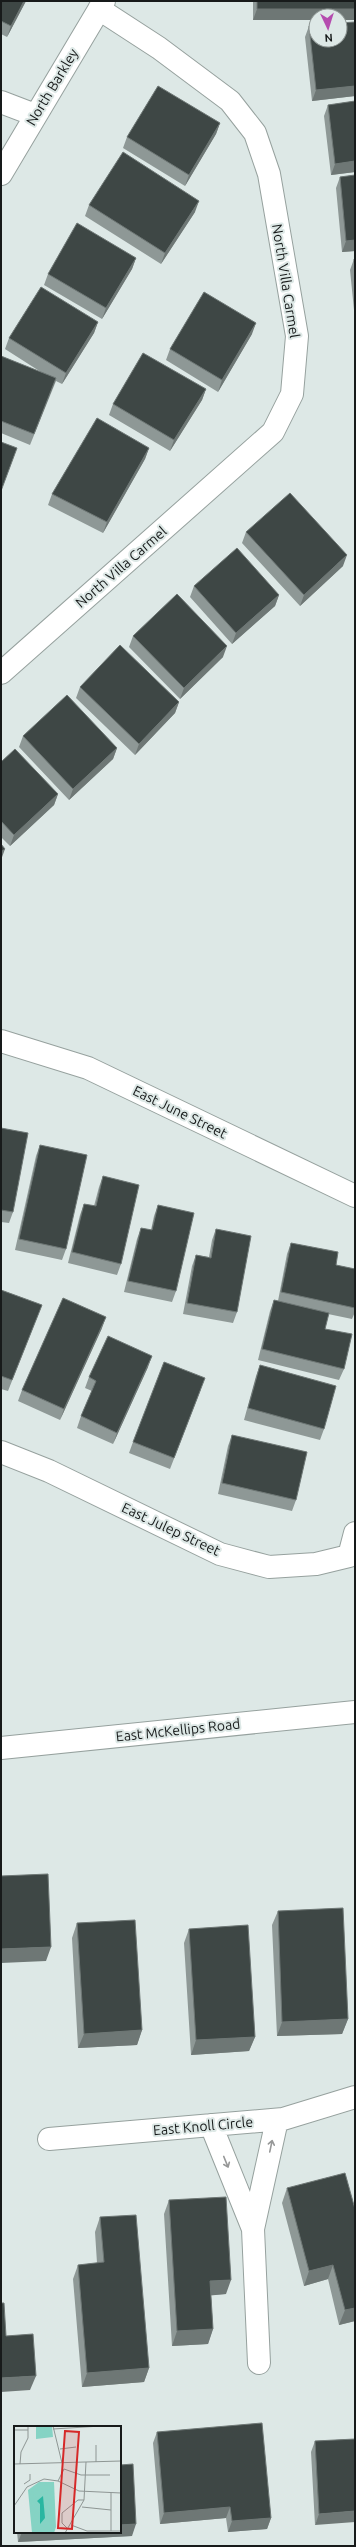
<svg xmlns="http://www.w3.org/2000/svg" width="356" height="2547" font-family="Ubuntu,sans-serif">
	<rect width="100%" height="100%" fill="#dde8e6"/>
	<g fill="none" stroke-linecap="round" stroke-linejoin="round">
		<defs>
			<path id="minor" d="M1,102L35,115
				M1,174L104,1
				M1,673L273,432L292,394L297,336L269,174L255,133L230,101L159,48L99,9
				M1,1041L88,1068L355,1196
				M1,1452L49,1471L220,1554L269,1567L316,1564L349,1556L355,1533
				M211,2125L253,2229L277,2120
				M49,2139L283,2119L355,2097
				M253,2229L259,2363"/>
			<path id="major" d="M1,1748L355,1712"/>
		</defs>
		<!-- minor casing -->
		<use href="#minor" stroke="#96a19e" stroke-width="24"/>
		<!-- major casing -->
		<use href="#major" stroke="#96a19e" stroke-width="24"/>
		<!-- minor -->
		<use href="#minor" stroke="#fff" stroke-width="22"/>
		<!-- major -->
		<use href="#major" stroke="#fff" stroke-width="22"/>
	</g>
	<!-- wall -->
	<path fill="#8e9896" d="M1,1H26L7,37L1,34Z
		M253,1H355V20H340V16H316V20H253Z
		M355,22V96L312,101L305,37L309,26Z
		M355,101V172L331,175L324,116L328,105Z
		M220,123L216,134L185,186L123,148L127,137Z
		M355,175V251L342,252L336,188L340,177Z
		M89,205L195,212L161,264L85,216Z
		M136,258L132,269L102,319L44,285L48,274Z
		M354,259H355V320L350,270Z
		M98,322L94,333L62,384L56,381L30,445L1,433V356L44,374L5,349L9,338Z
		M252,334L218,392L166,360L170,349Z
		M206,389L202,400L170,451L109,415L113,404Z
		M149,448L145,459L103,533L48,505L52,494Z
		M246,532L343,566L300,606L242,543Z
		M194,586L279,595L275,606L232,644L190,597Z
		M133,636L223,657L180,699L129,647Z
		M80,687L179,702L175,713L135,755L76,698Z
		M23,736L117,748L113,759L69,800L19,747Z
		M1,762L58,794L54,805L10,846L1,837Z
		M1,1128L13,1212L9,1223L1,1222Z
		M40,1145L66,1249L62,1260L15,1250L36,1156Z
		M103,1176L121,1264L117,1275L68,1263L80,1215L84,1204L94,1206L99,1187Z
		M158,1205L176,1291L172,1302L124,1292L137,1239L141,1228L151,1230L154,1216Z
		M216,1229L237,1312L233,1323L183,1314L192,1266L196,1255L209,1257L212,1240Z
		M291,1243L336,1265L355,1269V1312L352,1319L328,1314L325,1329L344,1369L339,1380L258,1360L270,1311L274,1300L278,1301L287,1254Z
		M1,1290L42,1305L8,1391L1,1389Z
		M102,1328L60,1420L18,1401L22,1390Z
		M260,1365L324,1429L320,1440L244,1420L256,1376Z
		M148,1367L113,1444L77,1428L81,1416L92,1391L85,1388L89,1377Z
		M201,1389L170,1469L129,1453L133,1442Z
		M232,1435L296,1500L292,1511L218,1494L228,1446Z
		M278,1911L348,2019L342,2034L277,2036L272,1925Z
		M77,1923L142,2030L137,2045L78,2048L72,1938Z
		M189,1929L255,2037L249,2051L191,2055L184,1943Z
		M287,2188L355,2209V2321L339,2325L328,2279L304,2286L282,2203Z
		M169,2200L226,2294L211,2295L213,2329L208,2344L172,2346L164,2214Z
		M100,2217L149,2368L144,2382L82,2387L73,2279L78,2265L97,2263L95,2232Z
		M157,2432L271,2518L267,2529L228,2532L226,2518L160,2524L153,2443Z
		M355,2439L315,2525L311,2452L315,2441Z
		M15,2460V2489L14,2464Z
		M17,2532H120L132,2536L18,2542Z"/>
	<!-- shaded-wall -->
	<path fill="#6e7775" d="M24,1H26L7,37L11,26Z
		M257,9H355V20H340V16H316V20H253Z
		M355,86V96L312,101L316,90Z
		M220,123L216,134L185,186L189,175Z
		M355,161V172L331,175L335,164Z
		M199,201L195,212L161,264L165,253Z
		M355,240V251L342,252L346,241Z
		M136,258L132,269L102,319L106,308Z
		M98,322L94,333L62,384L66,373Z
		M256,323L252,334L218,392L222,380Z
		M206,389L202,400L170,451L174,440Z
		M149,448L145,459L103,533L107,522Z
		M347,555L343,566L300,606L304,595Z
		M279,595L275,606L232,644L236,633Z
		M227,646L223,657L180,699L184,688Z
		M179,702L175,713L135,755L139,744Z
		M117,748L113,759L69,800L73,789Z
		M58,794L54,805L10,846L14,835Z
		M5,849L1,860V852Z
		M106,1317L102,1328L60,1420L64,1409Z
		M152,1356L148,1367L113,1444L117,1433Z
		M51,1947L46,1961L1,1963V1949Z
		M348,2019L342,2034L277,2036L282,2022Z
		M142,2030L137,2045L78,2048L84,2034Z
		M255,2037L249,2051L191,2055L196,2040Z
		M333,2265L328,2279L304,2286L309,2271Z
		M231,2280L226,2294L205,2296L210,2281Z
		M355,2308V2321L339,2325L345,2310Z
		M213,2329L208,2344L172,2346L177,2331Z
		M149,2368L144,2382L82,2387L87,2373Z
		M36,2376L30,2390L1,2392V2378Z
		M230,2507L226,2518L160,2524L164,2513Z
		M355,2511V2522L315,2525L319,2514Z
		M271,2518L267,2529L228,2532L232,2521Z
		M136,2524L132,2536L18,2542L22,2532H120V2525Z"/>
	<!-- building -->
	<path fill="#3e4745" stroke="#6e7775" d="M1,1H24L11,26L1,21Z
		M257,1H355V9H257Z
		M355,22V86L316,90L309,26H316V40H340V23Z
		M158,86L220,123L189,175L127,137Z
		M355,101V161L335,164L328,105Z
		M123,152L199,201L165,253L89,205Z
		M355,175V240L346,241L340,177Z
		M77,223L136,258L106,308L48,274Z
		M354,259H355V269Z
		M41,287L98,322L66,373L9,338Z
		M204,292L256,323L222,380L170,349Z
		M143,353L206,389L174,440L113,404Z
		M1,356L56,378L34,434L1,421Z
		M97,418L149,448L107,522L52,494Z
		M1,442L17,448L1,491Z
		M290,493L347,555L304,595L246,532Z
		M237,548L279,595L236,633L194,586Z
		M177,594L227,646L184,688L133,636Z
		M120,645L179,702L139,744L80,687Z
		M67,695L117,748L73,789L23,736Z
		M15,749L58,794L14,835L1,821V762Z
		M1,844L5,849L1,852Z
		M1,1128L28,1133L13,1212L1,1210Z
		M40,1145L87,1155L66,1249L19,1239Z
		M103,1176L139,1185L121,1264L72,1252L84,1204L96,1206Z
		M158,1205L194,1213L176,1291L128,1281L141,1228L152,1230Z
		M216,1229L251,1236L237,1312L187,1303L196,1255L211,1258Z
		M291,1243L338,1252L336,1265L355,1269V1308L281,1292Z
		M1,1290L42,1305L12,1380L1,1376Z
		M63,1298L106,1317L64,1409L22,1390Z
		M274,1300L329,1313L325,1329L352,1334L344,1369L262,1349Z
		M108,1336L152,1356L117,1433L81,1416L96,1381L89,1377Z
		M164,1362L205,1378L174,1458L133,1442Z
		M260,1365L336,1386L324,1429L248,1408Z
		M232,1435L307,1452L296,1500L222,1483Z
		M48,1874L51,1947L1,1949V1876Z
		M343,1908L348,2019L282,2022L278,1911Z
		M135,1920L142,2030L84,2034L77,1923Z
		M248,1925L255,2037L196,2040L189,1929Z
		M345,2173L355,2209V2308L345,2310L333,2265L309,2271L287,2188Z
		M226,2197L231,2280L210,2281L213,2329L177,2331L169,2200Z
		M136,2215L149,2368L87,2373L78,2265L104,2262L100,2217Z
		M1,2303H4L6,2336L33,2334L36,2376L1,2378Z
		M262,2423L271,2518L232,2521L230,2507L164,2513L157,2432Z
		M355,2439V2511L319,2514L315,2441Z
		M133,2464L136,2524L120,2525V2465Z"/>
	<!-- one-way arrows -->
	<defs><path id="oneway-shaft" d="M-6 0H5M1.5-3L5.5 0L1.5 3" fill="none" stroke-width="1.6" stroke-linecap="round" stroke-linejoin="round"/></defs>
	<g stroke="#979898">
		<use href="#oneway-shaft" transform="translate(271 2146) rotate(-78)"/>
		<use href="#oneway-shaft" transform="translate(226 2162) rotate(68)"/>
	</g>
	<g text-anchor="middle" stroke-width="4" stroke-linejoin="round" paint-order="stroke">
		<!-- street labels -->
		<g font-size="14" fill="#171a1a" stroke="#dde8e6">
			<text transform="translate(52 87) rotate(-59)" y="5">North Barkley</text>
			<text transform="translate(286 281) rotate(81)" y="5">North Villa Carmel</text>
			<text transform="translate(121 567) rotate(-41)" y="5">North Villa Carmel</text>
			<text transform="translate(180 1112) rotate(26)" y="5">East June Street</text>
			<text transform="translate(171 1529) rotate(25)" y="5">East Julep Street</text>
			<text transform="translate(178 1730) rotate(-6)" y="5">East McKellips Road</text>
			<text transform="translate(203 2126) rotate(-5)" y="5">East Knoll Circle</text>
		</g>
	</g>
	<!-- overview -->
	<g transform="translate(14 2426)">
		<rect width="107" height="107" fill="#dde8e6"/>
		<path d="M25,56H40L42,101L40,107H18L14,64Z" fill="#85d3c4"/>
		<path d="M22,0H38L39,11L22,13Z" fill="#85d3c4"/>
		<path d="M29,70L31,92L26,98V78L23,75Z" fill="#29b6a1"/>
		<path fill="none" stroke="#8e9694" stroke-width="1" d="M39,0L48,37M39,3L87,0M0,4H14M82,19V36M46,23L62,21M0,38L107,35M6,38L7,26L14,12V0M44,55L50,43L67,49H96M10,58L16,54V48M0,80L13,61L30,53L44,55L65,65L107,67M68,81L97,84M57,99L73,105H107M54,103L48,97V87L64,74H70M97,105V67M51,107L70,74L72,36"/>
		<path fill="#d62828" fill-opacity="0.15" stroke="#d62828" stroke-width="2" d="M51,5L65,6L58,103L44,102Z"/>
		<rect width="107" height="107" fill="none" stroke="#171a1a" stroke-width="2"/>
	</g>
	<!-- border -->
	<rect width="356" height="2547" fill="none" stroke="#171a1a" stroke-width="4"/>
	<!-- north arrow -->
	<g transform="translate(328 28) rotate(176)"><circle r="19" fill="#dde8e6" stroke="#8e9694"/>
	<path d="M0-3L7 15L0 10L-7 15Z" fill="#b54caf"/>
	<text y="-6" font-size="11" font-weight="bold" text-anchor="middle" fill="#171a1a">N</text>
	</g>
</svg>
